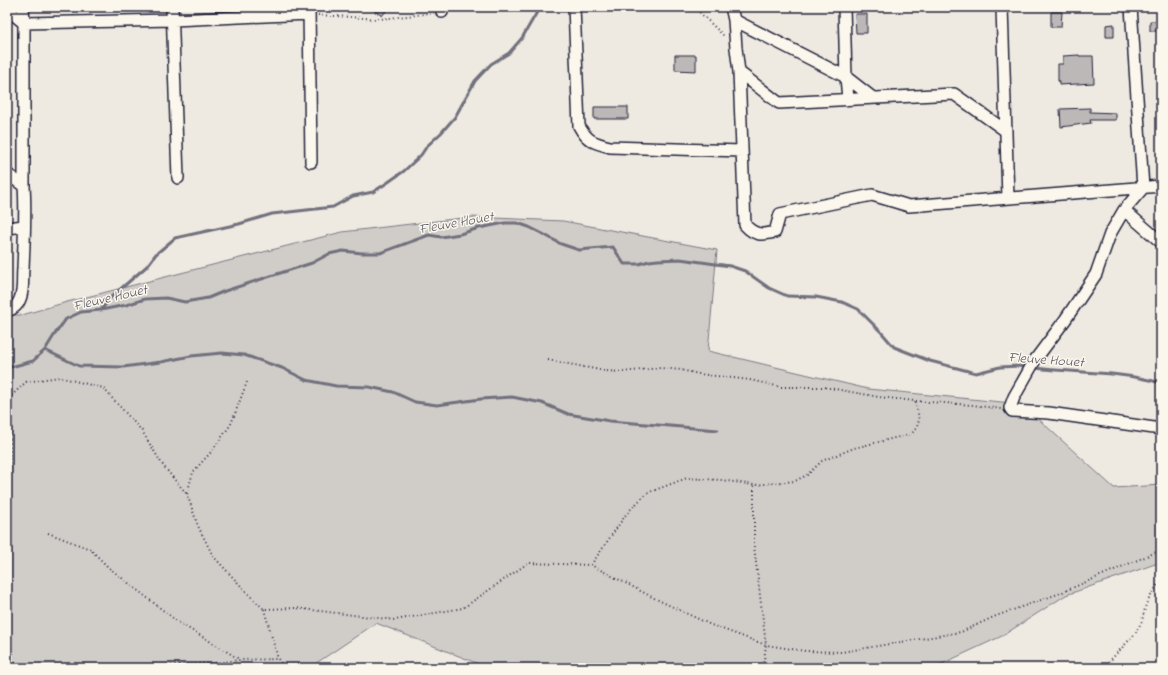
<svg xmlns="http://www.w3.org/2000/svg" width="1168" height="675" font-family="'Indie Flower',sans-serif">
	<rect width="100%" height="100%" fill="#eeeae2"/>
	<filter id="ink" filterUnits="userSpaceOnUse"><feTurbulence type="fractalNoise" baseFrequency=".025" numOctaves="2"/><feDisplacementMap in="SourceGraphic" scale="8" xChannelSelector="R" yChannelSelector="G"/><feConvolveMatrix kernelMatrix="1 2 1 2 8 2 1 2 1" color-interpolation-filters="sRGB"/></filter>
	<g filter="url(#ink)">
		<!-- green -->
		<path fill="#d0cdc9" stroke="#797882" d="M471,217L563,221L717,250L708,351L868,389L1022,404L1114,488L1161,485V562L1066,595L1002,636L933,668H489L376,623L309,668H7V315H22L67,302L342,232Z"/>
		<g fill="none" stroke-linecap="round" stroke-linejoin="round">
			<!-- stream -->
			<path stroke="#716f7c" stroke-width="3" d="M101,310L110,298L147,266L156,254L175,238L239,224L272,214L333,207L353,196L373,192L387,183L404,171L421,155L427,146L441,133L455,117L475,81L491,64L509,53L522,38L540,7
				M45,350L79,366L123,367L161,362L191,356L222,353L244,355L282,368L306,380L336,386L369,387L393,392L415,402L437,405L481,399L512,397L542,403L568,414L610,421L718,430
				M7,368L33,361L45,350L55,334L66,319L81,312L101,310L126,305L145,299L166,298L185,302L208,298L225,291L274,275L312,263L329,254L343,251L362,253H380L429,235L441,237L460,234L479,228L505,223H517L529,227L543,234L561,244L579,250L613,247L624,264H639L649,261L658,260L680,259L730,266L745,271L769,288L787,296L816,297L842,302L858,309L882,333L894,347L930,361L976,373L1000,367L1019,366L1028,368
				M1034,368C1075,373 1121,371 1161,383"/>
		</g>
		<!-- building -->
		<path fill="#bcb8b8" stroke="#22223b" d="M369,7H389L382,16Z
			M1051,12H1062L1061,27H1051Z
			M855,14H867V33H856Z
			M1150,21H1161V31H1150Z
			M1114,24V37H1106V25Z
			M675,55H696V71L675,70Z
			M1079,55V56H1093L1094,83L1059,85V81H1058V64H1063V56Z
			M594,107H628V119H594Z
			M1090,108V112L1116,113V120H1090L1091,123L1061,127L1060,109Z"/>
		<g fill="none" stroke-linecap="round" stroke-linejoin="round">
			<defs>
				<path id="minor" d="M172,7L178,178
					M442,7V12
					M574,7L579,126C587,141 594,143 610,147L742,151
					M731,7L734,20L736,48L739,72L745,225C755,236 762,235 775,232L780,214L872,195L909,206L1161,186
					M844,7L846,77L848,99
					M1002,7L1008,198
					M1131,7L1143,188L1124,210L1110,234L1096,274L1065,320L1035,360L1014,397L1010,408L1012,411L1049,413L1161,429
					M309,8L311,162
					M7,9L24,23L173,20L309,14
					M734,20L846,77L873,98
					M739,72L779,103L954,94L1006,131
					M7,174L24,186
					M1124,210L1161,242
					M7,228L24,226
					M7,311C13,309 18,305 20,299C24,290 22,278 23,269C24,241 26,213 24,186V23L23,7"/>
			</defs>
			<!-- minor casing -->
			<use href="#minor" stroke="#22223b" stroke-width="14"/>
			<!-- path -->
			<path stroke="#22223b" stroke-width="2" stroke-dasharray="1 3" stroke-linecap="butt" d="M689,7L697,10L725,37
				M452,11L478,7
				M318,15L380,19L434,13
				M548,360L605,371L622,372L660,368L681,370L699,374L750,380L781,387H824L879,397L915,401L973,405L1001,409
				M247,382L231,424L212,451L193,472L187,494L198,526L213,556L254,600L264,609L295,608L395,620L463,608L528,563L591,565L654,598L711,625L766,645L805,651L842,652L961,632L996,616L1058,594L1161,550
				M7,419L10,416
				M754,486V546L766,645L763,668
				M7,503L9,499L11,396L26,382L59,377L103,388L142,431L162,464L174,479L187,494
				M48,533L90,549L108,567L178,622L239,659
				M591,565L627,513L647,493L687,478L721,480L754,485L795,481L807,475L822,461L854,448L911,434C923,423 918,415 915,401
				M264,609L278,659L284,668
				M7,662L42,666L132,668L214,663L240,660L278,659
				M1103,668L1135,634L1142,621L1146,604L1161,579"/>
			<!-- minor -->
			<use href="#minor" stroke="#fbf7ec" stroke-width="11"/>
		</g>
	</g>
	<g text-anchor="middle" stroke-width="3" stroke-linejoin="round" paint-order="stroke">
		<!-- water labels -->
		<g font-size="14" font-style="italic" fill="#575666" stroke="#fbf7ec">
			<text transform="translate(456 222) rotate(-10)" y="5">Fleuve Houet</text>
			<text transform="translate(110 297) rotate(-13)" y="5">Fleuve Houet</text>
			<text transform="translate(1046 359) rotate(4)" y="5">Fleuve Houet</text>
		</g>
	</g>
	<!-- margin -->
	<rect width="1168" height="675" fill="none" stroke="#fbf7ec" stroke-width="24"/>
	<rect x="12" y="12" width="1144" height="651" fill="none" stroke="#22223b" stroke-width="1.5" filter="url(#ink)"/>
</svg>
